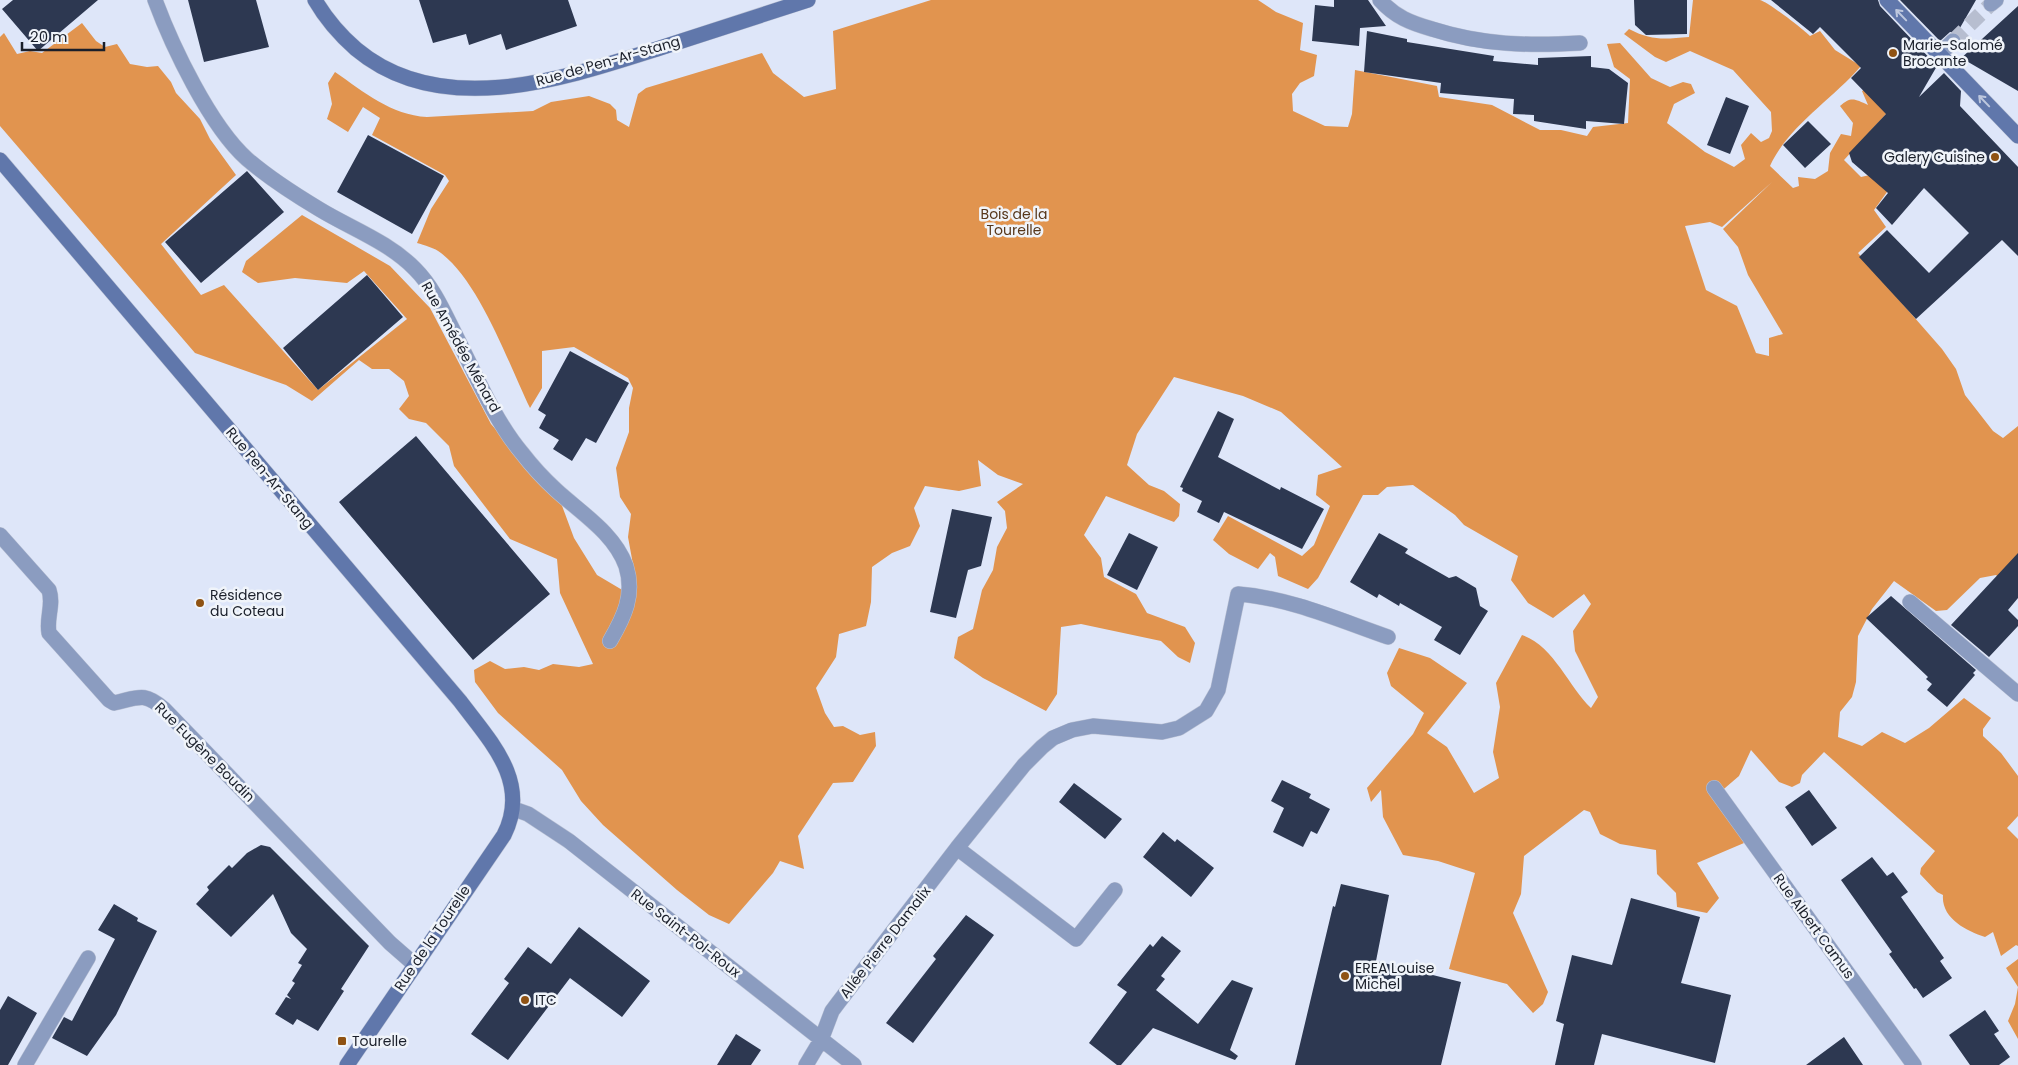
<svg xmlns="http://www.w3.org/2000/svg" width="2018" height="1065" font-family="Poppins,sans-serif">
	<rect width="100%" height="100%" fill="#dee6f9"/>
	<!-- forest -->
	<path fill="#e1944f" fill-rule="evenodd" d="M931,0H1258L1276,12L1303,23L1300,50L1317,55L1314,76L1300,83L1292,94L1293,111L1325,126L1348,127L1352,114L1355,70L1437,86L1439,97L1492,105L1540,130H1561L1587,136L1593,127L1628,123L1630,79L1614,67L1607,44L1620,43L1651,78L1670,87L1683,82L1691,84L1695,93L1674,104L1667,123L1705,152L1734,167L1745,159L1741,145L1751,133L1761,142L1769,138L1772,131L1771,112L1733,70L1690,51L1666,62L1655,57L1624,34L1629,29C1652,41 1664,39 1689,37L1693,0C1711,0 1743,0 1760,0C1768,2 1803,29 1810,36L1820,31L1835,50L1861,66C1832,100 1789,125 1770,166L1793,188L1799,186L1798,177L1815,179L1828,171L1830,153L1841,134L1851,136L1853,123L1840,106C1851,96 1855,99 1868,105L1862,91L1873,85L1897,102L1844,160L1861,177L1905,167L1874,210L1886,227L1858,253L1942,349L1956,369L1965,395L1993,431L2003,438L2018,426V594L1996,575L1980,578L1947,610L1936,611L1894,581L1872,609L1858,636L1856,682L1852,697L1840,712L1838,737L1862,746L1882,732L1905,743L1929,728L1964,698L1991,718L1983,729V736L2001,753L2018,776V816L2007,828L2018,839V946L2016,945L2001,956L1993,932L1985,937C1966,931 1941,918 1943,895L1937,892L1920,874L1921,868L1935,851L1824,752L1802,775L1800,783L1792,787L1779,782L1751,750L1739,776L1718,794L1744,843L1697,863L1719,898L1707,913L1677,907L1676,893L1657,874L1656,850L1620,844L1600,834L1590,812L1584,810L1524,856L1521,894L1513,913L1548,992L1543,1004L1533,1013L1507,984L1449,969L1475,873L1438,861L1403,855L1383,817L1381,790L1371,802L1367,788L1413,734L1424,713L1391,686L1387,673L1399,648L1430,658L1467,683L1427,733L1447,747L1474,793L1499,778L1493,752L1500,707L1496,683L1522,635C1553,645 1569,687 1591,708L1598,697L1575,651L1573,631L1591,604L1584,594L1553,618L1528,603L1511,580L1518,556L1464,525L1455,515L1413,485L1387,487L1378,495H1363L1318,578L1308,589L1278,576L1275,557L1270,553L1258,569L1229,554L1213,540L1228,516L1302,556L1314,545L1330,506L1316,495L1318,475L1342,467L1281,412L1243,396L1174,377L1137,434L1127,465L1149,485L1164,491L1180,504L1179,516L1174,522L1106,496L1084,535L1101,558L1104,577L1136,594L1147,613L1185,627L1195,643L1190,663L1178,657L1161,641L1081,624L1061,627L1057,694L1046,711L983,678L954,658L958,637L973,629L982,590L993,570L997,547L1007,528L1005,511L997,502L1023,484L998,475L978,460L981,486L959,491L925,486L914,508L920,526L910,546L892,553L872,567L871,602L866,626L839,634L836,657L816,688L825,713L834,727L843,726L860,735L875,732L876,746L853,782L833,783L798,836L804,869L780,861L773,873L729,924L709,915L677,890L603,825L581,801L562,770L498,713L475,682L474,670L490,661L505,669L524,667L539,670L553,664L579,667L593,664L560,593L557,559L510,539L454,466L449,446L426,423L409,419L399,409L409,396L404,381L389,369H372L359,360L312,401L286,385L195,353L0,126V37L4,33L17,54L30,51L42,53L82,23L96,41L105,47L117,44L130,64L147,67L158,66L171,82L176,93L200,119L210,139L236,175L161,244L201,295L224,285L318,390L407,319L364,271L347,283L295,278L258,283L242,272L246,261L302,215L390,266L430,308L491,424L561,503L574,538L597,575L624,591L634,570L628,537L631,514L620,497L616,468L629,432V408L633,388L628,378L574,347L542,351V388L530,408C508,362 480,283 441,253C435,248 424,245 417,243L431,209L449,181L445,175L372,135L380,118L363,107L348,132L327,119L332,104L328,83L335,72C364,92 391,115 427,117L533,111L551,102L589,96L610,104L616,110L617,120L629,127L638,94L646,88L762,53L773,73L804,97L836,89L833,31ZM1772,182L1723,229L1738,247L1748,275L1783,334L1769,338V356L1756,353L1737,306L1706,290L1685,226L1710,222L1722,227Z
		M2018,959V987L2006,968Z
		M2018,987V1039L2008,1021L2015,1004Z"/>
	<!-- building -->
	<path fill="#2d3851" d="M13,0H98L38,51L2,9Z
		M188,0H256L269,47L204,62Z
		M419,0H568L577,26L506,50L501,34L469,45L466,34L433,43Z
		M1334,0H1368L1386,26L1360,28L1359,46L1312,41L1315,5L1334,7Z
		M1634,0H1687V34L1646,35L1635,25Z
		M1771,0H1878L1880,6L1937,66L1919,97L1944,73L1961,91L1960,106L2018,167V256L2002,240L1916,319L1859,257L1887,230L1929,273L1969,233L1924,188L1892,225L1876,208L1888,193L1852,162L1849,153L1886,114L1851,78L1861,68L1820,27L1813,34Z
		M1900,0H1976L1957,33L1950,32L1940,41Z
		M2018,6V91L1963,59V65L1958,61Z
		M1367,31L1407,39V42L1494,56L1493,61L1538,65V58L1591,56V67L1609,69L1628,83L1624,124L1586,121V129L1534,121V115L1513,114L1514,99L1440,93L1441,83L1364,72Z
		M1726,97L1749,106L1730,154L1707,145Z
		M1808,121L1831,144L1805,168L1783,145Z
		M368,135L444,176L412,234L337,192Z
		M247,171L284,212L201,283L165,242Z
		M367,275L403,317L318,390L283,348Z
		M570,351L629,383L596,443L586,438L572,461L553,449L559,440L539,428L546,415L538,410Z
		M1218,411L1234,419L1218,457L1280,490L1281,487L1324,509L1302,549L1224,512L1219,523L1197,512L1202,501L1182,491L1183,488L1180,487Z
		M416,436L550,594L473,660L339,502Z
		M952,509L992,517L981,566L968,570L956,618L930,612Z
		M1129,533L1158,547L1137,590L1107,575Z
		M1379,533L1408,549L1405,553L1449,578L1456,576L1476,588L1480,606L1488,611L1460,655L1434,640L1442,627L1400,603L1399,606L1379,594L1377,598L1350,582Z
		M2018,553V598L2008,610L2018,620V626L1989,657L1951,625Z
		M1891,596L1976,670L1973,673L1975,675L1947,707L1927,690L1932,684L1926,679L1928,677L1866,618Z
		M1282,780L1311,794L1309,798L1330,809L1317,834L1311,831L1303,847L1273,832L1284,808L1271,801Z
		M1074,783L1122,819L1105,839L1059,802Z
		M1809,790L1837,828L1812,846L1785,807Z
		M1163,832L1175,842L1177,839L1214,868L1191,897L1143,857Z
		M261,845L270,847L369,946L341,989L344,991L318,1031L297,1019L293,1025L275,1014L286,997L291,999L287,995L295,983L292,981L302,965L298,963L307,949L291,933L273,894L231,937L196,904L209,890L207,887L229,865L232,868L247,853Z
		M1872,857L1887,876L1893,872L1908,892L1901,897L1944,958L1940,961L1952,978L1923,998L1916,988L1914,989L1889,954L1892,952L1841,880Z
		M1341,884L1389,895L1376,961L1461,982L1441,1065H1295L1333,906L1335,907Z
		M1631,898L1700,917L1681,983L1731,995L1715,1063L1602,1034L1594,1065H1555L1564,1024L1556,1021L1572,955L1612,965Z
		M114,904L138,918L137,921L157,931L116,1015L87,1056L52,1038L64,1017L72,1021L115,939L98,930Z
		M966,915L994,935L913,1043L886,1023L936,959L933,956Z
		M579,927L650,981L622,1017L570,978L508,1060L471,1034L509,983L504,979L528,947L551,964Z
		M1162,936L1181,951L1161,976L1165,979L1156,990L1198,1024L1232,980L1253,988L1230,1050L1238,1056L1235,1060L1153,1028L1121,1065H1117L1089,1043L1127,992L1117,985L1150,944L1153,947Z
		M8,996L37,1013L8,1065H0V1010Z
		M1985,1010L1999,1031L1994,1034L2010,1057L1999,1065H1970L1949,1035Z
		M736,1034L761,1050L751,1065H717Z
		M1844,1037L1863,1065H1806Z"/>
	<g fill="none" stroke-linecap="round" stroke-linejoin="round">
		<!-- street-tunnel -->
		<path stroke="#b7bed0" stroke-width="15" stroke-dasharray="15 8" stroke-linecap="butt" d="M1953,41L1991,4"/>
		<defs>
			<path id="street" d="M155,0C172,46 210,126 247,159C269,178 294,194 319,209C350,228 389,242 415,269C433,287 443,310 454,332C474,371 494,420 522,453C532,466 544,479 556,490C581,513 614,533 626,566C635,595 624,617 610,641
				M1380,0C1395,17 1411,23 1432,29C1482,45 1528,46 1580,43
				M1991,4L1996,0
				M1939,55L1953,41
				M0,535L49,590C54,605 46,618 49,633L109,700L114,703C138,698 143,691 164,709L390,943L414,964
				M1910,602L2018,694
				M1714,788L1914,1065
				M514,809L528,814L569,841L854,1065
				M957,848L1076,939L1115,890
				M25,1065L88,958
				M806,1065L821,1040L832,1011L838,1003L957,848L1024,765L1042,747L1053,738L1072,730L1093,726L1162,732L1179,728L1206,711L1218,690L1238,594C1290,598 1339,620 1388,637"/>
			<path id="secondary" d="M315,0C326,19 340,35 356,49C442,121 566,78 660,48C709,32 758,16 808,0
				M1887,0L2018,136
				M0,160L460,701C490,741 531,782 504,835L347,1065"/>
		</defs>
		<!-- street casing -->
		<use href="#street" stroke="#bbc2d4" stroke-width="16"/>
		<!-- secondary casing -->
		<use href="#secondary" stroke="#bbc2d4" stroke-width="16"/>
		<!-- street -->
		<use href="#street" stroke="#8b9cc0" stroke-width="15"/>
		<!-- secondary -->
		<use href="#secondary" stroke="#6077ab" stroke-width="15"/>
	</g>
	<!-- one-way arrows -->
	<defs><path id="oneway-shaft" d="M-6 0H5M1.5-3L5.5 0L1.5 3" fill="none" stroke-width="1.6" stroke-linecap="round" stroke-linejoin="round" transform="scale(1.25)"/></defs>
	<g stroke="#bec8de">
		<use href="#oneway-shaft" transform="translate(1901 15) rotate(-134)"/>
		<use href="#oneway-shaft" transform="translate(1984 101) rotate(-134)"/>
	</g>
	<!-- markers -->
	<g fill="#8f5213" stroke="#f0f4fa" stroke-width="2">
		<circle cx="1893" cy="53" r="5"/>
		<circle cx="1995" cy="157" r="5"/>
		<circle cx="200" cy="603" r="5"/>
		<circle cx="1345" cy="976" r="5"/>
		<circle cx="525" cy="1000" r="5"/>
		<rect x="337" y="1036" width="10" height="10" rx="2.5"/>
	</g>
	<g text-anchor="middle" stroke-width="5" stroke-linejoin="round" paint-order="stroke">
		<!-- poi labels -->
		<g font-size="14" fill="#1a1f2a" stroke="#f0f4fa" text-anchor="start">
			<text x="1903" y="50">Marie-Salomé<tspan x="1903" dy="16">Brocante</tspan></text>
			<text x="1985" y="162" text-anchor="end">Galery Cuisine</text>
			<text x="210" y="600">Résidence<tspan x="210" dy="16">du Coteau</tspan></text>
			<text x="1355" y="973">EREA Louise<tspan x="1355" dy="16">Michel</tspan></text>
			<text x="535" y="1005">ITC</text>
			<text x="352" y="1046">Tourelle</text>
		</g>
		<!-- street labels -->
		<g font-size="14" fill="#1a1f2a" stroke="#f0f4fa">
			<text transform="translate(608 61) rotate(-16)" y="5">Rue de Pen-Ar-Stang</text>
			<text transform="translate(461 347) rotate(61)" y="5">Rue Amédée Ménard</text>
			<text transform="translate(270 478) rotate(50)" y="5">Rue Pen-Ar-Stang</text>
			<text transform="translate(205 752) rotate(45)" y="5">Rue Eugène Boudin</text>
			<text transform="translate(1814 926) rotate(54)" y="5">Rue Albert Camus</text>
			<text transform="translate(686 933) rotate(38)" y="5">Rue Saint-Pol-Roux</text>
			<text transform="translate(432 938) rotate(-56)" y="5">Rue de la Tourelle</text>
			<text transform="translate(885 942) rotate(-52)" y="5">Allée Pierre Damalix</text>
		</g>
		<!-- park labels -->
		<g font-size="14" fill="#57371b" stroke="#f0f4fa">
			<text x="1014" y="219">Bois de la<tspan x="1014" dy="16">Tourelle</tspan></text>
		</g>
	</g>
	<!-- scale -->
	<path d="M22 42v8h82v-8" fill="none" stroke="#1a1f2a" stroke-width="2.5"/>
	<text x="30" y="42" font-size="15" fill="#1a1f2a" stroke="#f0f4fa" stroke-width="4" paint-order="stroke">20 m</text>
</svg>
